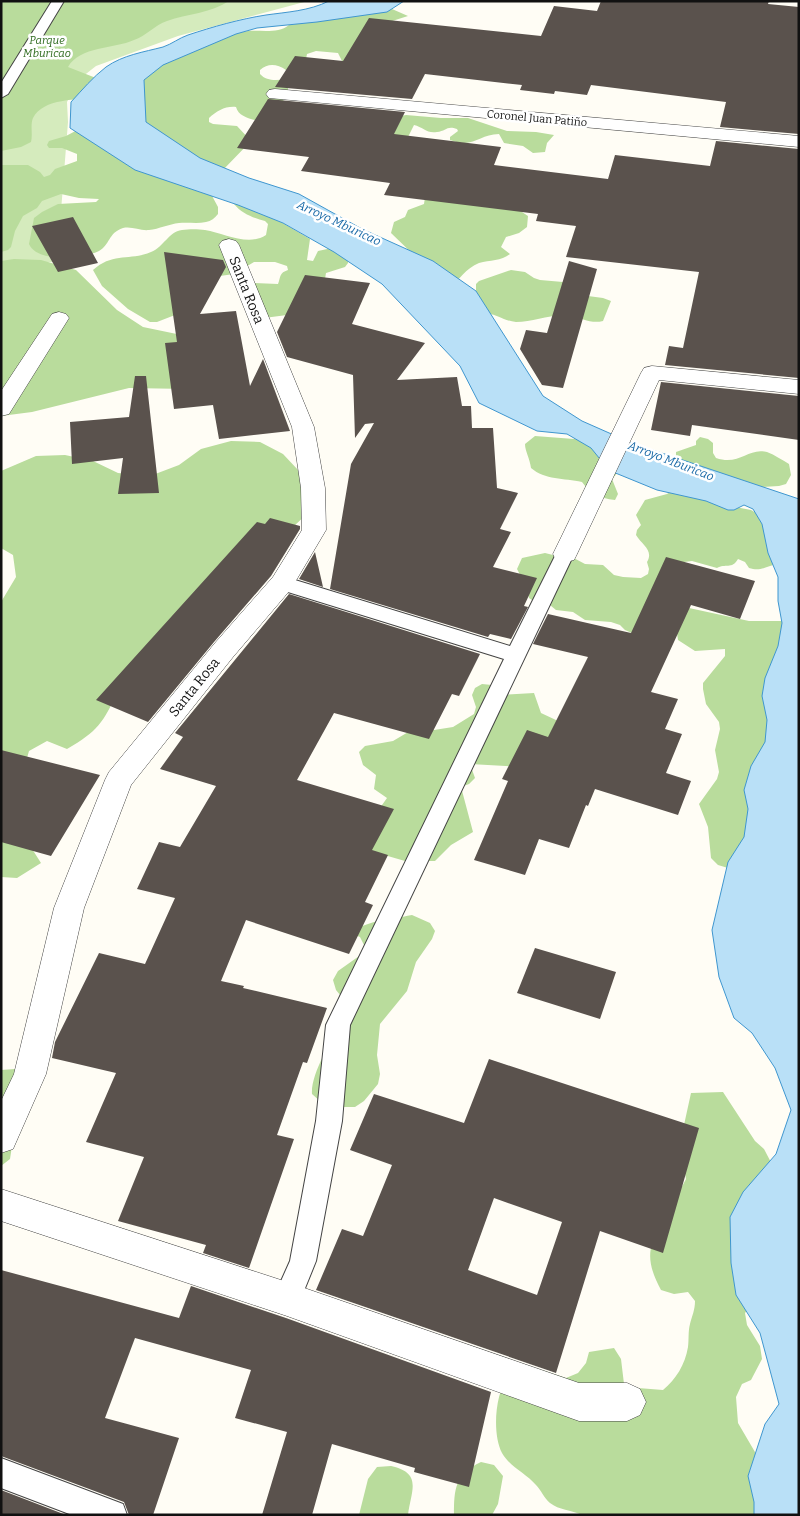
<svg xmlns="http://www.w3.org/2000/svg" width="800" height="1516" font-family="Bitter,serif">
	<rect width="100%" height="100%" fill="#fffdf5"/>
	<!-- green -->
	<path fill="#d5ebbd" d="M1,1H308L178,36L96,66L77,81L67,102L68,122L57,262L1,263Z"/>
	<!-- forest -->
	<path fill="#b9dc9c" d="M1,1H229C211,13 187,14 167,21C155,25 146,36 134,40C114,49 80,46 68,67L96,78L97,97C78,100 43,98 33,118C30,125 33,134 31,142L21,147L1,151Z
		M392,9L408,16L389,22L361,61H342L338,53L316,51L307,54L306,59L286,70C277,64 268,63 260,70V74C267,82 278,80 288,79V91L282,97L284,102L280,123C267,121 240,122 236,107C225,106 217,111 209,118V122L213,124L237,126L251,141L221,172L162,139L129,106C133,97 137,82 144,74C153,65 233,32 248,31C261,30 278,34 289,25Z
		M406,115L441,118H468L507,131L536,132L554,135L547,143L545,152L533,153L523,146L504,143L499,134C479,134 474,149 450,140V137L458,131L457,129C447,125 446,131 437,132C427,134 423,127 414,125L408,137L379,133L387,119Z
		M83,127L211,194L218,207V214C215,218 211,221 206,222C197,224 188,222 179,223C169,224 159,229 149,230C140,231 132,226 123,228C108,233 110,245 99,251C83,259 37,263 29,244L34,218L42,212L58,204L96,202L99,199L79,198L61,194L42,201L37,208L23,216L15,231L11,247L8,250L1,252V165H28L40,172L44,177L50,175L55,169L77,161V154L62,148H49L47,145L49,141L66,136Z
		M425,197L519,210L528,216L527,227L519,233L506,237L501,247L510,254C501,261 490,260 479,263C466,268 459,280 449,289L391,233L394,222L405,217L408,210L424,204Z
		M240,198L310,239L307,260L313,261L318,251L332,248L348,259V263L345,267L326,273L325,279L287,315L264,318L252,283L278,284C281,276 279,273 288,270L287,266L275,262H254L234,274L220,276L175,315L157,322H150L128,309L102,286L93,270C113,252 130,261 151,252C164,247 168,232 182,230C189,229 198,229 205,230C224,233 248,247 266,235L268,224L265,221C254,218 242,214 234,204Z
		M14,259L41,260L76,270L117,310L143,327L196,338L188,389L129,388L32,412L1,416V261Z
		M511,270L525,272L534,278L540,280L563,282L588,296L603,298L611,301L603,321C591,324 582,318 570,316C552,313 534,322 516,322C504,321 495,313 483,313L476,292V284L479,281Z
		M535,436L587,440L620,470L612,479L618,494L615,500C599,498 591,494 582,482C564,478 545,480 531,468C530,459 525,451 525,444Z
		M700,437L708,439L713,443V453L716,458C740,466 748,447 767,452C775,455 782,460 789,464L791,475L786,484L779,486L762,487L676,461V452L696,445V441Z
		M231,441L260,442L283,454L299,471L309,512L118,691C103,723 98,731 67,749L47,741L29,751L25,765L1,804V602L16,577L13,555L1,548V471L36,456L65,455L93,461L118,473L150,476L179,465L201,449Z
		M677,487L725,505L751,510L758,514L778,564C766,566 761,572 749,568L745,562L738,559C732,570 725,563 717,568L692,561L684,562L634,634L625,630L620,625L611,622L585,620L573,612L556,610L545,601L535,602L529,598L526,586L517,569L522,558L545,553L553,555L570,556L585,564L603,565L614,575L623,577L641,578L648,574L649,569L647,562C654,550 642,545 636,535L637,530L641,525L636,515L645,500L667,494Z
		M689,608L749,621H787L799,677V824L728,868L718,865L711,858L708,827L699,804L717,779L719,772L715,750L720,729L719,722L706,704L703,689V683L725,656V649L695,651L678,640L676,627Z
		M482,684L492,685L501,695L534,693L541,713L573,728L544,768L470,764L475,778L469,784L461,787L473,832L451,845L435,861H405L367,850L370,822L387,798L374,789L376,775L363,765L359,752L365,746L393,741L415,728L434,730L453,727L474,714L476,707L472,695L475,688Z
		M1,839L27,841L41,863L17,878L1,877Z
		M412,915L430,923L435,931L432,939L416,962L407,991L380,1024L377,1055L380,1074L378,1084L364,1101L355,1107H332L321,1102L312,1094C310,1072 339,1028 349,1006L336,990L333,980L338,971L362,954L364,945L360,937L350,933C371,919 388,920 412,915Z
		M15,1069L23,1074L10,1159L1,1166V1070Z
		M723,1092L755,1141L764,1149L775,1170L752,1304L745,1313L747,1325L760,1346L762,1359L751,1380L742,1384L736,1397L738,1423L762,1464L773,1515H582C571,1510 559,1510 550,1503C544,1498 541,1490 536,1485C526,1473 510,1467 502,1453C492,1434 495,1394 508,1376C510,1373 514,1371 517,1369L542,1370L566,1378L578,1373L586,1363L589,1352L614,1348L621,1359L624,1384L638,1388L663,1390C676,1379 685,1365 688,1347C689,1340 688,1331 690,1324C692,1316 695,1310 695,1301L688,1292L674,1294L661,1290C653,1275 647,1260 652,1244L686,1179L681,1152L684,1125L691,1093Z
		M481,1462L494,1465L503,1476L498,1504L492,1515H454C454,1489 455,1474 481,1462Z
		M391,1466C423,1473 411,1491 408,1515H359L368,1479L377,1467Z"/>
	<!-- water -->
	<path fill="#b9e0f7" stroke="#3f96cf" d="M329,1H404L387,12L317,22L257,28L236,34L163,65L144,80L146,122L200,158L249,178L299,194L362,229L433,261L476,291L543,396L582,421L616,436L604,464L591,448L567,434L537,431L479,403L460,366L382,284L334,252L283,223L238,205L135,170L70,128L71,102C82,90 93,77 106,67C123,55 144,52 163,47C172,44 179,38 188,35C212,27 240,19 266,15C287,12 309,11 329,1Z
		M629,442L799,499V1515H754V1502L748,1476L765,1424L779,1404L760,1333L736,1295L731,1263L730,1217L743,1192L776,1154L791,1110L775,1068L752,1033L734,1018L719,977L712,930L728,862L744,837L748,809L744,790L751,766L765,742L767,720L762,696L765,678L778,646L782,623L778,601V577L768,553L762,524L753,509L744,505L734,510H728L706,501L657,490L613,472Z"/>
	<!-- building -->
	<path fill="#5a524d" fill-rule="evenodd" d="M601,1H769L768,4L799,7V134L720,127L726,102L591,85L587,95L555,91L554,94L520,90L522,85L425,74L412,99L275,87L295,56L343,61L369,18L541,36L554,6L597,11Z
		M268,99L405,112L394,134L501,147L494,165L608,179L615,155L710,166L716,141L799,149V378L665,365L669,346L683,348L699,272L566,257L576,226L536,221L538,214L384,195L390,183L301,171L309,157L237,148Z
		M73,217L98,263L58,272L32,226Z
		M164,252L223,260L226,267L200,314L236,311L250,386L263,359L290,431L219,439L213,405L174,409L165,343L177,342Z
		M569,261L597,269L563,388L542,385L520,349L526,330L547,333Z
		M305,275L370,283L352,324L425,343L397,380L457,377L462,406H471L472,428H493L497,488L518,493L500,529L511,532L493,567L537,578L524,606L528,607L511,639L490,634L488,637L330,589L351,464L374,423L365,424L355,438L353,375L287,357L277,332Z
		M135,376H146L159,493L118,494L123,458L72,464L70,422L129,417Z
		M661,382L799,396V440L692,425L690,436L651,430Z
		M270,518L300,526V529L271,576L214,642L148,722L96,700L257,522L265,524Z
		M315,552L323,587L299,579Z
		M666,557L755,581L740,619L691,605L651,692L678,699L665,729L682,734L666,773L691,781L678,815L595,789L588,806L586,805L569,848L539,839L525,875L474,860L508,781L502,779L527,730L548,737L588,657L533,644L548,614L631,633Z
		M289,594L480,654L459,696L452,694L429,739L334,713L297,780L394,809L372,850L388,855L365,902L373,905L349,954L246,920L221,981L244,986L243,988L327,1008L307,1063L303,1062L277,1135L294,1139L249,1268L203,1253L206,1245L118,1221L144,1157L86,1142L116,1073L52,1058L55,1042L99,953L145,964L175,898L137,889L159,842L180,847L216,786L160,769L183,737L175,733Z
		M1,750L100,775L51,856L1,842Z
		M535,948L616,972L600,1019L517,993Z
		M489,1059L699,1128L663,1253L600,1231L556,1373L316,1290L342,1229L363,1236L392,1165L350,1150L374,1094L464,1123ZM494,1198L562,1222L537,1295L468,1270Z
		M1,1270L179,1318L191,1286L286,1318L491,1392L469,1487L414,1472L415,1468L332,1444L312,1515H262L287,1432L235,1418L251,1370L135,1338L105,1418L179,1438L153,1515H129L124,1502L1,1456Z
		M1,1490L66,1515H1Z"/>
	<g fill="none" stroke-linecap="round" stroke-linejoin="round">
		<defs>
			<path id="lane" d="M52,1H64L8,94L1,98V83Z
				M565,548L572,550L574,554L350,1025L342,1121L316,1261L297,1308L287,1312L277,1308L273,1299L290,1261L316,1121L326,1025L504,659L275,588L272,583L275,578L282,576L510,646L558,550Z
				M1,1458L123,1504L127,1515H72L1,1488Z"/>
			<path id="street" d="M275,89L799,136V147L269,98L266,94L269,90Z
				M229,239L236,241L239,245L314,427L325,488L326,530L291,589L233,657L131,785L84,908L46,1074L13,1149L1,1153V1101L14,1074L54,908L105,780L109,772L215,643L273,577L302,530L301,488L292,427L219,245L222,241Z
				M59,312L66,314L69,318L9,414L1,416V391L52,314Z
				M652,366L799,380V394L659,380L577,554L574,560L565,562L556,560L553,554L641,373L644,368Z
				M1,1189L287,1282L579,1383H627L640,1389L646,1402L640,1415L627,1421H579L287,1316L1,1221Z"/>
		</defs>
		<!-- lane casing -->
		<use href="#lane" stroke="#444" stroke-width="2"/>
		<!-- street casing -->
		<use href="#street" stroke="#444" stroke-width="1"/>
		<!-- lane -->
		<use href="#lane" fill="#fff" fill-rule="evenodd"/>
		<!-- street -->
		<use href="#street" fill="#fff" fill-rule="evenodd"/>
	</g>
	<g text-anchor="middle" stroke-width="5" stroke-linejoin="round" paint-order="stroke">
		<!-- far-park labels -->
		<g font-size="11" font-style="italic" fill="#2f6b1f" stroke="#fff">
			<text x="47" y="44">Parque<tspan x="47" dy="13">Mburicao</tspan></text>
		</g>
		<!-- far-street labels -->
		<g font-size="11" fill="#111" stroke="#fff">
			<text transform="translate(537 118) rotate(5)" y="4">Coronel Juan Patiño</text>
		</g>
		<!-- far-water labels -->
		<g font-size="12" font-style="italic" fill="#1768a6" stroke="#fff">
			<text transform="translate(339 223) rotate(25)" y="4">Arroyo Mburicao</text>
			<text transform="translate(671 461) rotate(21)" y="4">Arroyo Mburicao</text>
		</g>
		<!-- street labels -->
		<g font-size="14" fill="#111" stroke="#fff">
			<text transform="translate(247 290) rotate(68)" y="5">Santa Rosa</text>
			<text transform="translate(194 687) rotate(-51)" y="5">Santa Rosa</text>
		</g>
	</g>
	<!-- border -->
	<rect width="800" height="1516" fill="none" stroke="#111111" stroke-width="5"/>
</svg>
